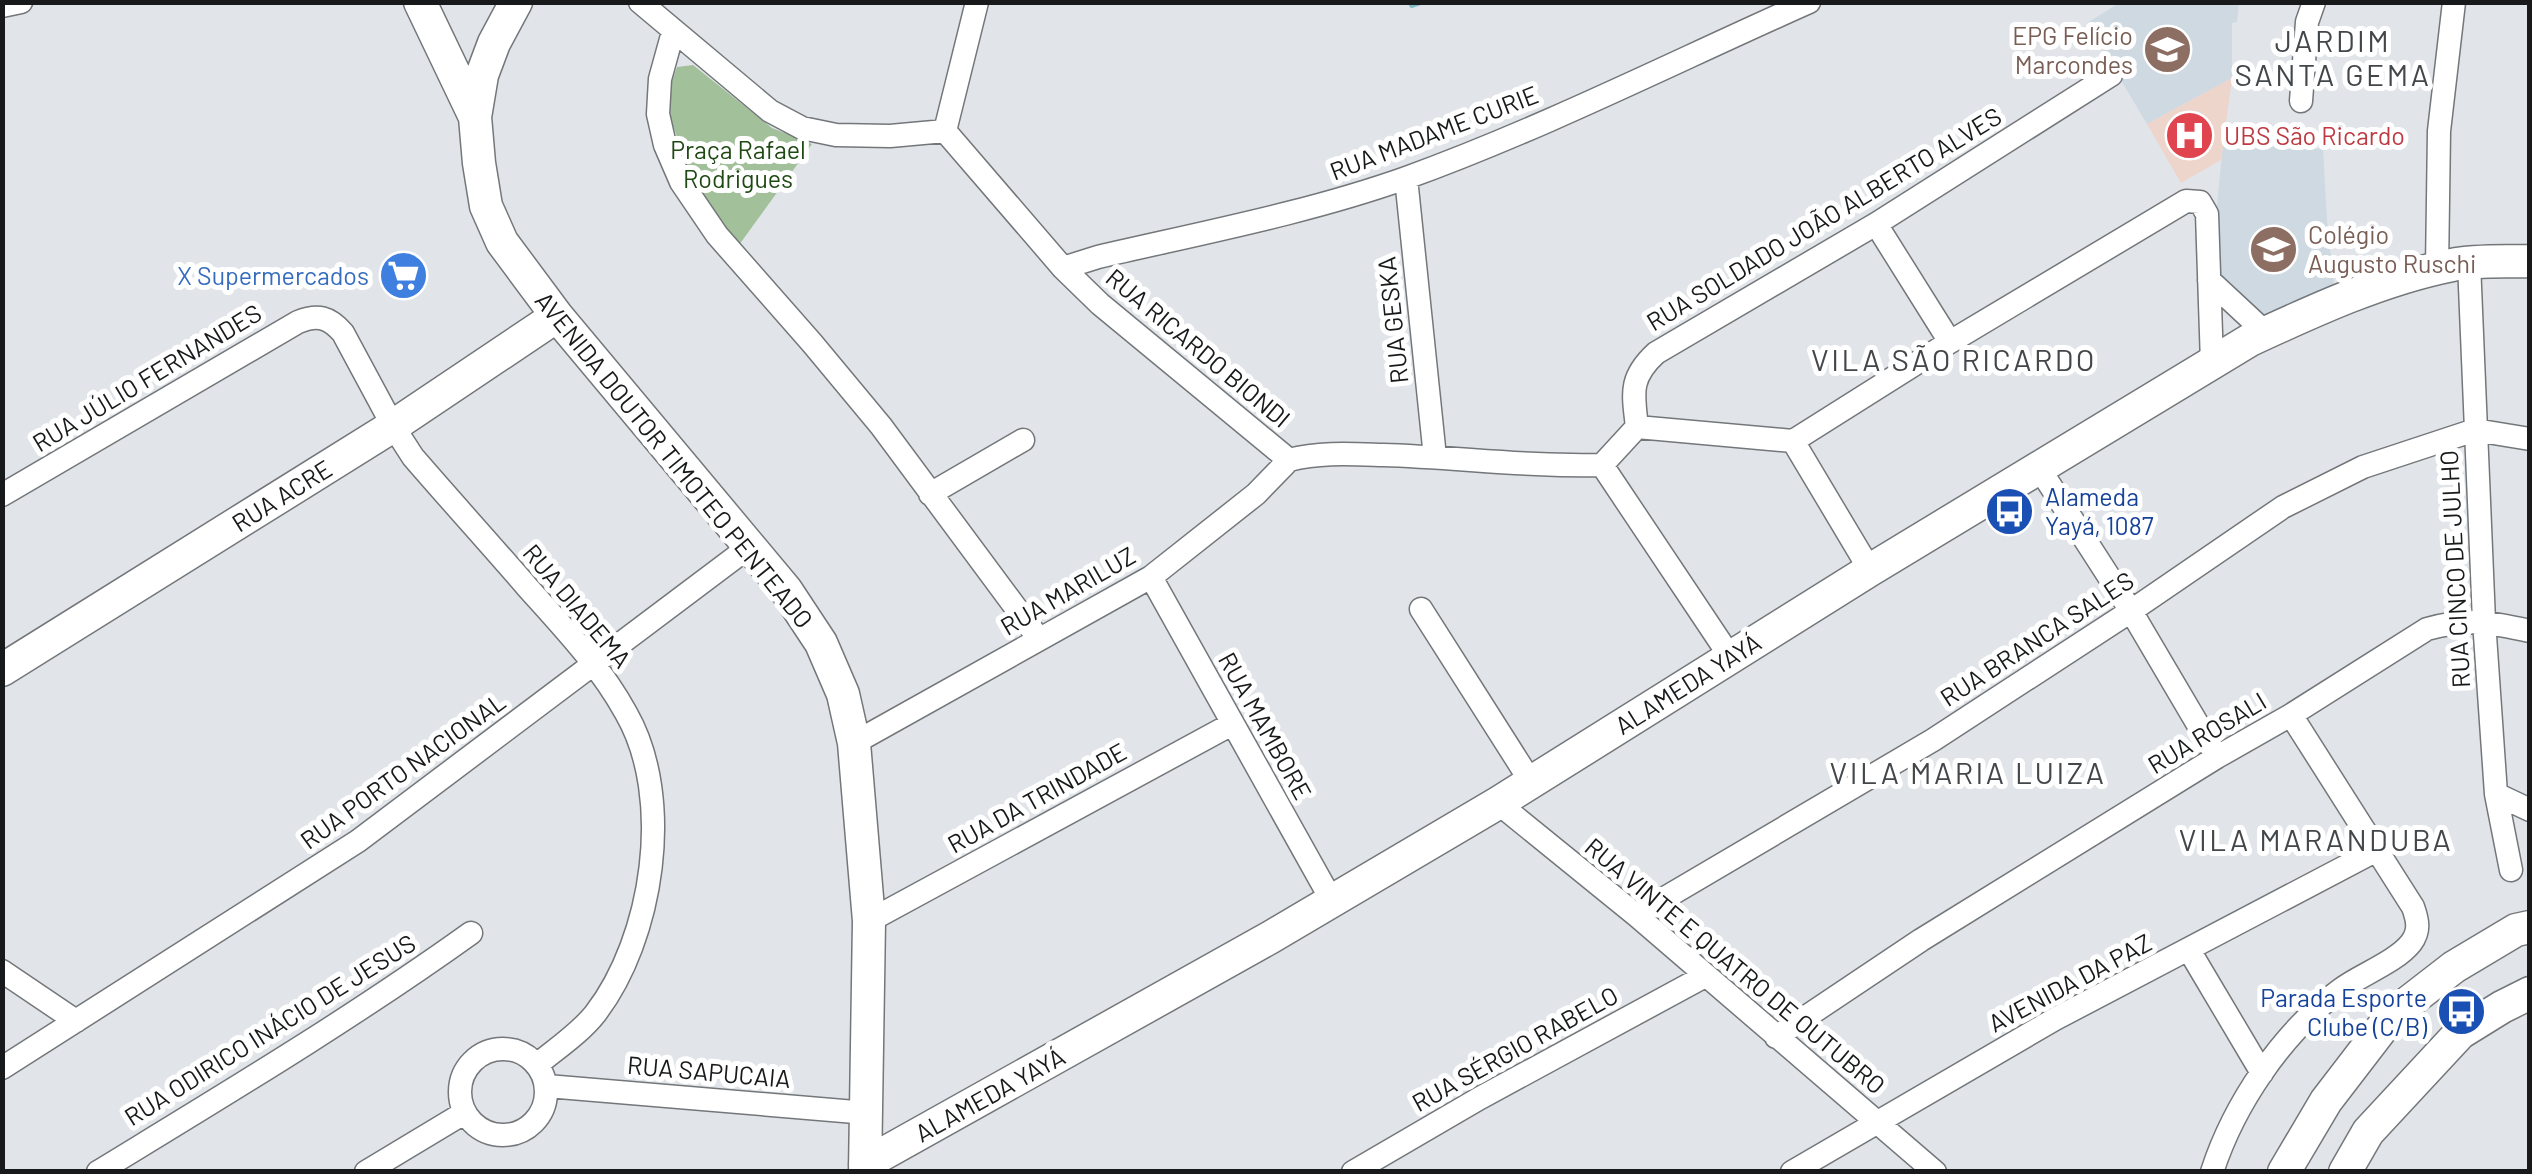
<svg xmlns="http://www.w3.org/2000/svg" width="2532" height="1174" font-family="Barlow,sans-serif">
	<rect width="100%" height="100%" fill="#e1e5e9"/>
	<!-- built -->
	<path fill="#ced9e2" d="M2119,3H2239L2237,22L2232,23V78L2147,124L2087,23Z
		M2223,144L2323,149L2327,220L2334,286L2263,320L2216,277L2217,206Z"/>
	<!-- medical -->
	<path fill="#edd5cc" d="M2232,78L2221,160L2181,183L2147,124Z"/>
	<!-- green -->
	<path fill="#a2c09a" d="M693,65L772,128L812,144L739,245L693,182L670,117L671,83L677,67Z"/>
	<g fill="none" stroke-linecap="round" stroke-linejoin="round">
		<!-- stream -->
		<path stroke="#80bdc9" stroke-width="6" d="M1412,5L1421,2"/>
		<defs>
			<path id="street" d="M640,2L770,111L802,128L836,135L890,136L945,131
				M2,6L21,2
				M673,32L660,79L658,114L665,145L681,182L717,235L812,343L881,426L1039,639
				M2301,101L2307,22L2314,2
				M945,131L1063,268L1100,304L1289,460C1320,452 1351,454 1383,455C1456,457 1529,467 1602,465
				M945,131L977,2
				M1406,178L1435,457
				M1876,224L1950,342
				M2469,263L2484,621L2496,794L2511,870
				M1063,268L1098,257C1201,233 1307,213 1406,178C1544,128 1676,61 1809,2
				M2437,269L2439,131L2454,2
				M2209,280L2266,333
				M1637,427L1793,441L1950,342L2186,201L2200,202L2207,214L2212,363
				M1793,441L1870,570
				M1602,465L1637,427C1633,393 1629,378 1656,353L1876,224L2111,75
				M1602,465L1731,658
				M2039,468L2131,611L2217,757
				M930,494L1023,440
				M2,495L298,322C318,314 329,317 343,333L393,426L413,457C451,501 490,544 528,588C564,628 600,666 626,713C675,798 653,939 595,1014C580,1033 556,1049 538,1064
				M1151,577L1332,901
				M1421,609L1531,782
				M854,743L1151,577L1256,494L1289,460
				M2496,794L2530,810
				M1498,803L1636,915L1935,1172
				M1636,915L1933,740L2131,611L2283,507L2363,467L2475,430L2530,439
				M869,921L1232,724
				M2189,950L2262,1073
				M2,971L76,1021
				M1776,1037L1921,940L2217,757L2291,715L2427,629C2468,618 2489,622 2530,631
				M460 1092a43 43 0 1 1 86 0a43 43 0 1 1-86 0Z
				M2,1068L358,841L749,547
				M547,1086L867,1113
				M98,1172C224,1095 351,1019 471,933
				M366,1172L464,1113
				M1353,1172L1480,1098L1705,976
				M1792,1172L2055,1019L2377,850
				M2212,1172C2234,1104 2282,1033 2340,990C2360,975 2396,962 2411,943C2420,931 2418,921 2413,907L2291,715"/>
			<path id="secondary" d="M420,2L475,117
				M516,2L494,43L482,75L475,117L479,163L486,206L502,242L557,316L786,590L821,643L843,694L854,743L869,921L865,1172
				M2,670L393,426L557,316
				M865,1164L1271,937L1498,803L1870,570L2250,340C2315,310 2382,279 2452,265C2477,260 2505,262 2530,261
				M2284,1172L2326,1101L2392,1015L2454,967L2516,930L2530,927
				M2345,1172L2368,1132L2460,1033L2502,1007L2530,993"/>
		</defs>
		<!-- street casing -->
		<use href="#street" stroke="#73777a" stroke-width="25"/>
		<!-- secondary casing -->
		<use href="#secondary" stroke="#73777a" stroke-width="35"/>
		<!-- street -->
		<use href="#street" stroke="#fff" stroke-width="22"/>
		<!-- secondary -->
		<use href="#secondary" stroke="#fff" stroke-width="32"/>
	</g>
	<!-- icons -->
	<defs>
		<symbol id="school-disc" viewBox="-11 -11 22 22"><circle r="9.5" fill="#8d6e63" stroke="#fff"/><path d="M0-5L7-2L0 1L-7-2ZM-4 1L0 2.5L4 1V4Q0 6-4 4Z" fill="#fff"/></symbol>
		<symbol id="hospital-disc" viewBox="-11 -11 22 22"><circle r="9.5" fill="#e0444e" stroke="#fff"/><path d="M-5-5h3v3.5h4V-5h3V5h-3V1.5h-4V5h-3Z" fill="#fff"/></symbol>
		<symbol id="supermarket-disc" viewBox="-11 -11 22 22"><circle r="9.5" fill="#3f7fe0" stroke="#fff"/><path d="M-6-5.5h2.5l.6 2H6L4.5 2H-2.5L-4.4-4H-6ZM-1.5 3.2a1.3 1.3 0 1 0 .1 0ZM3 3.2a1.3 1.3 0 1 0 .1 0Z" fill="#fff"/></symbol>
		<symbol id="bus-disc" viewBox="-11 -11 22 22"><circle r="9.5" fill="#1a4fb4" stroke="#fff"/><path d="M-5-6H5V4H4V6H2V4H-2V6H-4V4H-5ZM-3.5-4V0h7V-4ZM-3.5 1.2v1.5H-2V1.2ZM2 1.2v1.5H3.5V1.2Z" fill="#fff"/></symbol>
	</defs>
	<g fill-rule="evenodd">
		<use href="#school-disc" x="2140" y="22" width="55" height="55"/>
		<use href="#hospital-disc" x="2162" y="108" width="55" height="55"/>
		<use href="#school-disc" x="2246" y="222" width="55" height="55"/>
		<use href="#supermarket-disc" x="376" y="248" width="55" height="55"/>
		<use href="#bus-disc" x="1982" y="484" width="55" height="55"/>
		<use href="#bus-disc" x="2434" y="984" width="55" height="55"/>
	</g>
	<g text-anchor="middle" stroke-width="10" stroke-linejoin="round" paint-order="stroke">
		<!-- education labels -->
		<g font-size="25" fill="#785e54" stroke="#fff" text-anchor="end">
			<text x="2133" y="45">EPG Felício<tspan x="2133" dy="29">Marcondes</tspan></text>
			<text x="2308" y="244" text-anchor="start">Colégio<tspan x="2308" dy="29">Augusto Ruschi</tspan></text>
		</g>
		<!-- street labels -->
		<g font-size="25" fill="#17191a" stroke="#fff">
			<text transform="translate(1434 133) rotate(-21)" y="9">RUA MADAME CURIE</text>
			<text transform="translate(1824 219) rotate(-31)" y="9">RUA SOLDADO JOÃO ALBERTO ALVES</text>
			<text transform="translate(1393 320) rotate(-96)" y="9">RUA GESKA</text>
			<text transform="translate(1198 348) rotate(40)" y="9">RUA RICARDO BIONDI</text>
			<text transform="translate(147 378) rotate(-31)" y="9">RUA JÚLIO FERNANDES</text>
			<text transform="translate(674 460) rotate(51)" y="9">AVENIDA DOUTOR TIMOTEO PENTEADO</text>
			<text transform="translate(282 496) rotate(-32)" y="9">RUA ACRE</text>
			<text transform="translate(2455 569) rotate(-93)" y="9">RUA CINCO DE JULHO</text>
			<text transform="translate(1068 591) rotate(-30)" y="9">RUA MARILUZ</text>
			<text transform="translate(577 606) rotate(50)" y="9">RUA DIADEMA</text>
			<text transform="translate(2037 639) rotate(-33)" y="9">RUA BRANCA SALES</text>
			<text transform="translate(1688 684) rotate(-32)" y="9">ALAMEDA YAYÁ</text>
			<text transform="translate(1265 726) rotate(61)" y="9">RUA MAMBORE</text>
			<text transform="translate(2207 733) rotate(-31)" y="9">RUA ROSALI</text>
			<text transform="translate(403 771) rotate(-36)" y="9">RUA PORTO NACIONAL</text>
			<text transform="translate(1037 798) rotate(-29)" y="9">RUA DA TRINDADE</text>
			<text transform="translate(1735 966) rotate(40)" y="9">RUA VINTE E QUATRO DE OUTUBRO</text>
			<text transform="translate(2070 983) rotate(-28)" y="9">AVENIDA DA PAZ</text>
			<text transform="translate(270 1030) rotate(-32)" y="9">RUA ODIRICO INÁCIO DE JESUS</text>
			<text transform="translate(1515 1049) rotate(-29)" y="9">RUA SÉRGIO RABELO</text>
			<text transform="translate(709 1072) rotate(5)" y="9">RUA SAPUCAIA</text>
			<text transform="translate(990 1095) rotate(-29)" y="9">ALAMEDA YAYÁ</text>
		</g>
		<!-- health labels -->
		<g font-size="25" fill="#be3a42" stroke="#fff" text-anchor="start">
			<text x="2224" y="145">UBS São Ricardo</text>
		</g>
		<!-- park labels -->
		<g font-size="25" fill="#1f4913" stroke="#fff">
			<text x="738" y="159">Praça Rafael<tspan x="738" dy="29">Rodrigues</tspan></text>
		</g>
		<!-- shop labels -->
		<g font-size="25" fill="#366cbe" stroke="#fff" text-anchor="end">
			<text x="369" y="285">X Supermercados</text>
		</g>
		<!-- transit labels -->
		<g font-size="25" fill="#164399" stroke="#fff" text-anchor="start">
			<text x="2045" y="506">Alameda<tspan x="2045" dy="29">Yayá, 1087</tspan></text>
			<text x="2427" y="1007" text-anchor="end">Parada Esporte<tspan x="2427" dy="29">Clube (C/B)</tspan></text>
		</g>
		<!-- quarter labels -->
		<g font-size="30" letter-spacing="2.5" fill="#43474a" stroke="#fff">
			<text x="2333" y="52">JARDIM<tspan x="2333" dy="34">SANTA GEMA</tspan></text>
			<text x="1954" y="371">VILA SÃO RICARDO</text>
			<text x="1968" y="784">VILA MARIA LUIZA</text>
			<text x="2316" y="851">VILA MARANDUBA</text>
		</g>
	</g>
	<!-- border -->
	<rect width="2532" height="1174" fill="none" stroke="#17191a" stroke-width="10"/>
</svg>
